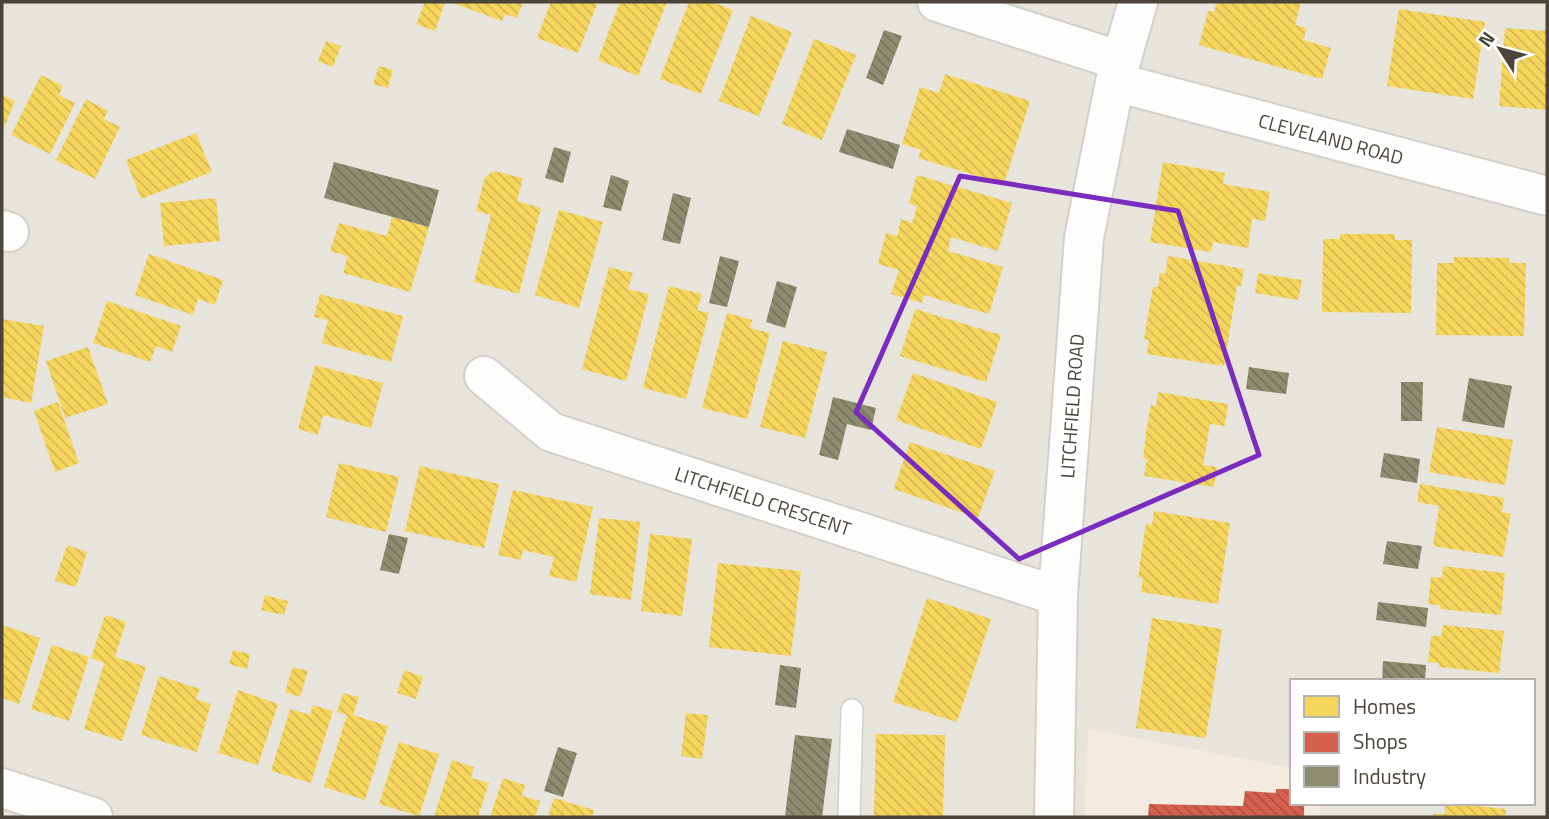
<svg xmlns="http://www.w3.org/2000/svg" width="1549" height="819" font-family="'Titillium Web',sans-serif">
	<defs>
		<pattern id="homes-back-hatch" width="6" height="6" patternUnits="userSpaceOnUse" patternTransform="scale(1.75)"><rect width="6" height="6" fill="#f6d55c"/><path d="M-1 5l2 2M0 0l6 6M5-1l2 2" fill="none" stroke="#d4b851"/></pattern>
		<pattern id="shops-back-hatch" width="6" height="6" patternUnits="userSpaceOnUse" patternTransform="scale(1.75)"><rect width="6" height="6" fill="#d6604d"/><path d="M-1 5l2 2M0 0l6 6M5-1l2 2" fill="none" stroke="#b05141"/></pattern>
		<pattern id="industry-back-hatch" width="6" height="6" patternUnits="userSpaceOnUse" patternTransform="scale(1.75)"><rect width="6" height="6" fill="#8c8c6e"/><path d="M-1 5l2 2M0 0l6 6M5-1l2 2" fill="none" stroke="#74745b"/></pattern>
	</defs>
	<rect width="100%" height="100%" fill="#f4f2ee"/>
	<!-- residential -->
	<path fill="#e7e4dc" fill-rule="evenodd" d="M2,2H1547V817H2ZM1292,681H1533V803H1292Z"/>
	<!-- commercial -->
	<path fill="#f3ebdf" d="M1088,729L1292,768V803H1320V817H1085Z"/>
	<!-- homes -->
	<path fill="url(#homes-back-hatch)" d="M425,2H445L435,31L416,24Z
		M450,2H523L517,18L505,14L502,21Z
		M551,2H598L578,53L537,38Z
		M620,2H667L638,76L598,60Z
		M689,2H712L733,10L701,94L660,79Z
		M1217,2H1301L1295,25L1307,28L1303,40L1331,48L1322,79L1199,45L1208,11L1214,12Z
		M1399,9L1485,22L1473,99L1387,86Z
		M751,16L792,32L759,116L719,101Z
		M1505,28L1547,31V110L1499,106Z
		M814,39L856,55L822,140L782,124Z
		M326,41L341,46L333,67L318,61Z
		M379,66L393,70L388,88L373,84Z
		M945,74L1030,101L1004,184L918,158L921,150L902,144L920,87L939,93Z
		M41,75L63,86L59,95L75,103L50,154L11,135Z
		M2,95L15,101L2,132Z
		M86,99L108,111L104,119L120,127L95,179L56,160Z
		M196,133L212,172L141,199L126,160Z
		M1163,162L1225,173L1223,184L1270,192L1265,221L1252,219L1248,248L1213,242L1211,252L1150,242Z
		M494,171L523,178L517,201L541,208L519,294L474,282L491,215L476,211L485,177Z
		M917,175L1012,203L998,251L951,237L948,251L1003,267L989,314L924,295L922,303L891,294L899,270L878,264L886,233L897,236L901,219L912,223L917,207L909,203Z
		M216,198L220,241L164,246L160,203Z
		M559,210L603,222L579,308L535,295Z
		M392,217L429,227L410,292L343,273L348,256L330,251L339,223L387,236Z
		M1340,234H1395V240H1412L1411,313L1322,312L1323,239H1340Z
		M149,254L223,280L215,305L198,299L193,315L135,295Z
		M1168,256L1244,269L1241,286H1237L1224,366L1147,354L1149,340L1144,339L1153,287H1158L1160,273L1165,274Z
		M1454,257L1509,258V263H1526L1524,336L1436,335L1437,263H1454Z
		M609,267L633,273L628,289L649,294L626,381L582,369Z
		M1258,273L1302,280L1298,300L1255,293Z
		M669,286L702,294L697,310L709,313L686,399L643,388Z
		M320,294L403,316L391,362L322,343L328,320L314,317Z
		M107,301L181,326L172,352L156,346L150,362L93,343Z
		M915,309L1001,335L986,382L900,356Z
		M727,313L752,320L750,328L770,333L747,419L702,408Z
		M2,319L44,326L31,403L2,397L5,386L2,385Z
		M783,341L827,352L805,438L760,427Z
		M88,347L108,404L65,418L46,361Z
		M315,365L383,383L371,428L323,415L318,435L298,429Z
		M913,373L997,402L981,449L896,420Z
		M1158,392L1228,404L1225,426L1210,424L1203,465L1217,467L1214,487L1144,476L1147,459L1143,458L1146,432L1151,405L1156,406Z
		M58,402L79,463L55,472L34,411Z
		M1437,427L1513,440L1505,485L1429,472Z
		M910,442L995,471L978,518L894,489Z
		M339,463L399,477L386,532L326,517Z
		M420,466L499,484L484,548L405,531Z
		M1420,484L1504,498L1502,512L1511,514L1503,557L1433,546L1439,506L1417,502Z
		M513,490L593,507L576,582L549,576L554,557L523,550L521,560L498,555Z
		M1154,511L1230,523L1218,604L1141,592L1143,578L1138,577L1142,550L1146,524L1152,525Z
		M599,518L640,522L631,600L590,594Z
		M650,534L692,539L682,616L641,611Z
		M67,545L87,552L76,587L55,581Z
		M718,563L801,571L791,656L709,647Z
		M1443,566L1505,573L1501,615L1440,609V605L1428,604L1431,577L1442,578Z
		M265,595L288,601L284,615L261,610Z
		M927,598L991,619L957,722L893,702Z
		M105,615L126,622L115,657L146,667L122,741L84,729L104,663L91,658Z
		M1152,618L1222,629L1206,738L1136,728Z
		M2,625L40,638L19,704L2,698Z
		M1443,625L1504,631L1499,673L1439,667V663L1428,662L1431,636H1441Z
		M52,645L89,657L69,721L31,709Z
		M233,650L250,654L247,669L229,664Z
		M293,667L308,671L300,697L285,692Z
		M404,670L423,677L416,699L397,693Z
		M159,676L200,689L196,699L211,704L197,752L141,735Z
		M238,690L278,704L258,765L218,753Z
		M343,693L359,697L353,715L388,726L365,800L324,787L347,715L337,712Z
		M313,705L333,711L311,783L271,771L290,709L310,715Z
		M686,713L708,715L702,759L681,756Z
		M876,734L945,735L943,817H874Z
		M399,742L439,754L419,816L379,804Z
		M452,760L474,767L471,778L489,783L478,817H434Z
		M503,778L525,785L522,796L540,801L535,817H490Z
		M554,798L594,810L592,817H548Z
		M1445,803L1506,809L1505,817H1433V814H1445Z"/>
	<!-- shops -->
	<path fill="url(#shops-back-hatch)" d="M1276,789H1292V803H1304V817H1148L1149,804L1243,806L1245,791L1276,793Z"/>
	<!-- industry -->
	<path fill="url(#industry-back-hatch)" d="M884,30L902,36L883,85L866,78Z
		M847,129L900,145L893,169L839,152Z
		M554,147L571,152L563,183L545,178Z
		M334,162L439,190L429,227L324,198Z
		M611,175L629,181L621,211L603,207Z
		M673,193L691,198L680,244L662,240Z
		M720,256L739,261L727,307L709,303Z
		M777,281L797,287L785,328L766,322Z
		M1249,367L1289,373L1286,394L1246,389Z
		M1469,378L1512,386L1504,428L1462,421Z
		M1401,382H1423L1422,421H1401Z
		M833,397L876,408L871,430L847,424L838,460L819,455Z
		M1384,453L1420,459L1417,483L1380,477Z
		M389,534L408,538L399,574L380,570Z
		M1387,541L1422,546L1418,569L1383,564Z
		M1378,602L1428,608L1426,627L1376,620Z
		M1383,661L1426,665L1425,681H1382Z
		M780,665L801,668L796,708L775,705Z
		M795,735L832,739L822,817L785,816Z
		M558,747L577,753L563,797L544,791Z"/>
	<g fill="none" stroke-linecap="round" stroke-linejoin="round">
		<defs>
			<path id="service" d="M849,817L852,710"/>
			<path id="minor" d="M937,2L1121,61
				M1115,82L1547,196
				M2,230L9,232
				M484,376L551,432L1058,596
				M1054,817L1058,596L1084,238L1115,82L1138,2"/>
			<path id="tertiary" d="M2,788L93,817"/>
		</defs>
		<!-- service casing -->
		<use href="#service" stroke="#d2d0cb" stroke-width="24"/>
		<!-- minor casing -->
		<use href="#minor" stroke="#d2d0cb" stroke-width="42"/>
		<!-- tertiary casing -->
		<use href="#tertiary" stroke="#d2d0cb" stroke-width="42"/>
		<!-- service -->
		<use href="#service" stroke="#fdfdfc" stroke-width="21"/>
		<!-- minor -->
		<use href="#minor" stroke="#fdfdfc" stroke-width="38"/>
		<!-- tertiary -->
		<use href="#tertiary" stroke="#fdfdfc" stroke-width="38"/>
	</g>
	<!-- marked area -->
	<path fill="none" stroke="#7b2cbf" stroke-width="5" stroke-linejoin="round" d="M960,176L1178,211L1259,455L1019,559L856,412Z"/>
	<g text-anchor="middle" stroke-width="7" stroke-linejoin="round" paint-order="stroke">
		<!-- street labels -->
		<g font-size="19" fill="#4b4439" stroke="#fff">
			<text transform="translate(1331 139) rotate(15)" y="7">CLEVELAND ROAD</text>
			<text transform="translate(1072 406) rotate(-86)" y="7">LITCHFIELD ROAD</text>
			<text transform="translate(763 501) rotate(18)" y="7">LITCHFIELD CRESCENT</text>
		</g>
	</g>
	<!-- border -->
	<rect width="1549" height="819" fill="none" stroke="#4b4439" stroke-width="7"/>
	<!-- legend -->
	<rect x="1290" y="679" width="245" height="126" fill="#ffffff" stroke="#b7b4b0" stroke-width="2"/>
	<rect x="1304" y="696" width="35" height="21" fill="#f6d55c" stroke="#b7b4b0" stroke-width="2"/>
	<text x="1353" y="714" font-size="21" fill="#4b4439">Homes</text>
	<rect x="1304" y="732" width="35" height="21" fill="#d6604d" stroke="#b7b4b0" stroke-width="2"/>
	<text x="1353" y="749" font-size="21" fill="#4b4439">Shops</text>
	<rect x="1304" y="766" width="35" height="21" fill="#8c8c6e" stroke="#b7b4b0" stroke-width="2"/>
	<text x="1353" y="784" font-size="21" fill="#4b4439">Industry</text>
	<!-- north arrow -->
	<g transform="translate(1500 49) rotate(306)" stroke="#ffffff" stroke-width="5" paint-order="stroke">
	<path d="M0-5L12 26L0 18L-12 26Z" fill="#4b4439"/>
	<text y="-10" font-size="19" font-weight="bold" text-anchor="middle" fill="#4b4439">N</text>
	</g>
</svg>
